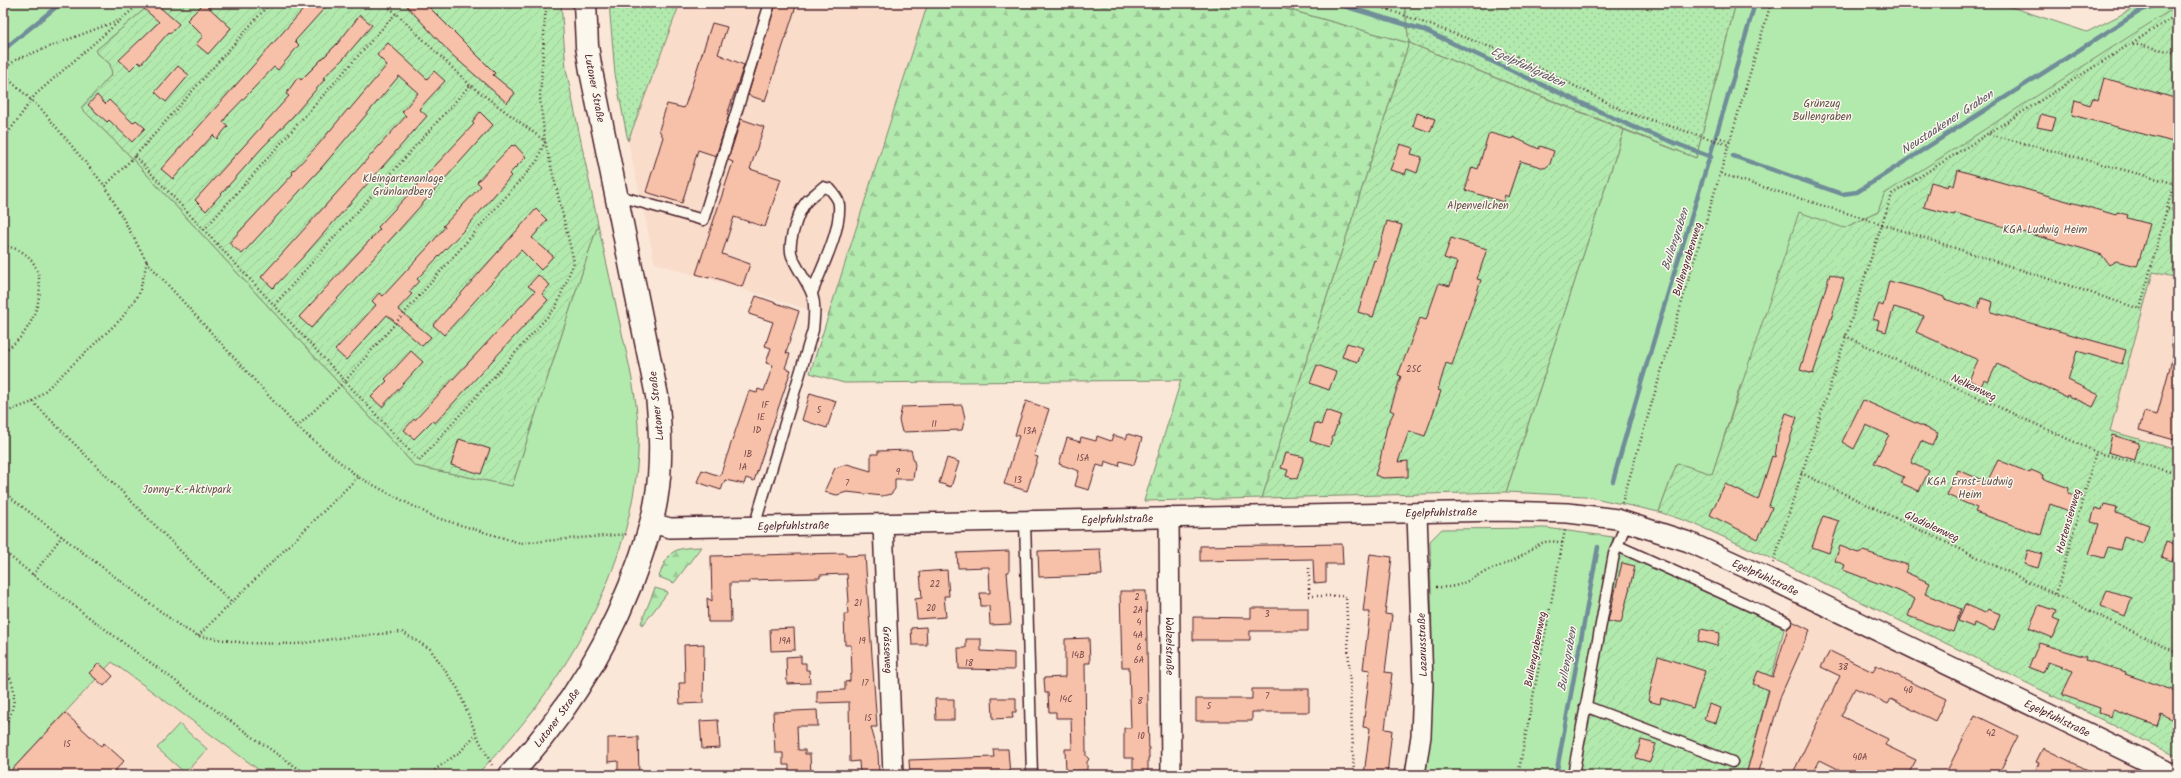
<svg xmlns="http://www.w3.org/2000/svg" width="2181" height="778" font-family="Kalam,sans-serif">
	<defs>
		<pattern id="grass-dots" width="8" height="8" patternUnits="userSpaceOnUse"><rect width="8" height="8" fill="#b2eaae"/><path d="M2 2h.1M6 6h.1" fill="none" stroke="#9bc896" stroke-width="1.8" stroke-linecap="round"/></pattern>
		<pattern id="forest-firs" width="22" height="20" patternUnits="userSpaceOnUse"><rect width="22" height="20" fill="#b2eaae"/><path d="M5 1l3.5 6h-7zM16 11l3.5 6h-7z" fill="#9bc896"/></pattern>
		<pattern id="garden-furrows" width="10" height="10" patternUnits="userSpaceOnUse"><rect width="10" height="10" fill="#b2eaae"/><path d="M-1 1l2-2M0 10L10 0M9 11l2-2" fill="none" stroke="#9bc896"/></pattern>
	</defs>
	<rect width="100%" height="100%" fill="#fae7d8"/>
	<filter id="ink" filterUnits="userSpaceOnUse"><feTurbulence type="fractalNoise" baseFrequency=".025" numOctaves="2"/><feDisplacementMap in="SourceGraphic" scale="8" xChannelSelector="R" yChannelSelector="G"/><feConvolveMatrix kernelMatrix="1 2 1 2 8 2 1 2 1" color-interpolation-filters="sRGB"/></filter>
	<g filter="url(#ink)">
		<!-- built -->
		<path fill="#f9dcca" d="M680,3H928L828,315L655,263L628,141Z
			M2153,271L2178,278V450L2110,431Z
			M1797,592L2175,775H1746L1786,622Z
			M112,662L266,775H7Z"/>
		<!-- grass -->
		<path fill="url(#grass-dots)" stroke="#7e846c" d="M609,3H680L628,141L615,74Z
			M1404,3H1736L1696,158L1409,43Z"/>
		<!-- forest -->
		<path fill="url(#forest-firs)" stroke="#7e846c" d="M928,3H1265L1409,43L1262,498L1144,501L1181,380L844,383L810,373Z
			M701,547L674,583L659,577C668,550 673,548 701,547Z
			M655,588L668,592L643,625L641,623Z"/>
		<!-- park -->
		<path fill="#b2eaae" stroke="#7e846c" d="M10,3H152L95,51L110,64L112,74L81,108L128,154L415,466L512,486L598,224C606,260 614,297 622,333C629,364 636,394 638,425C644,553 564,689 476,775H266L112,662L7,775H3V9Z
			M1265,3H1404L1409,43Z
			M1736,3H1999L2087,32L2144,3H2178V10L1878,212L1844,228L1740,386L1712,475L1677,463L1659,512L1585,496L1506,492L1624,130L1696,158Z
			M1546,528L1613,537L1569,775H1426L1433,685L1430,541L1442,529Z
			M179,724L207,749L185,773L157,748Z"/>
		<!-- garden -->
		<path fill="url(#garden-furrows)" stroke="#7e846c" d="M152,3H561L566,69L598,224L512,486L415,466L128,154L81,108L112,74L110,64L95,51Z
			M2178,10V278L2153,272L2110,431L2178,450V757L1784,564L1692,523L1659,512L1677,463L1712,474L1799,212L1844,228L1878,212L1884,194L2169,11Z
			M1409,43L1624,130L1506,492L1262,498Z
			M1612,544L1786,622L1746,775H1569Z"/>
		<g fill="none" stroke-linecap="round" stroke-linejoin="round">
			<!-- stream -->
			<path stroke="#6f8d98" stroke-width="4.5" d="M1334,3L1424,30L1631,126L1711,157
				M3,50L61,3
				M1733,156L1842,194L1857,192L2140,11L2161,3
				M1613,481C1657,321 1710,163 1755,3
				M1556,775L1598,547"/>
		</g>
		<!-- building -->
		<path fill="#f7c1a9" stroke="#4a1f2b" d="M147,3H155L179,24L171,33L169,32L141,64L138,62L130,70L119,60L159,22L143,8Z
			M204,3L231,28L208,54L196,44L203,36L187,20Z
			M309,3H329L295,41L299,45L278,70L274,67L227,116L223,122L228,126L217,139L213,135L173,179L161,169Z
			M404,3H425L495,73L493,75L515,93L507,103L451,54Z
			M776,3H797L765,101L748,95Z
			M360,15L372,25L344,58L323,78L325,79L294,115L261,149L206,211L195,200L289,96L286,94L298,77L301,80L338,43Z
			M712,23L727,27L718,54L744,65L727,115H729L716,156L698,150L682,203L646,192L663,137L659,130L667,104L684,108L685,106Z
			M388,43L427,79L434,71L445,81L419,109L427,116L302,258L273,288L261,277L406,116L402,112L418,93L399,76L322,167L242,254L229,243L293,174L292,172L318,145L348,109L349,110L387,65L377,55Z
			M178,66L189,75L166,102L155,92Z
			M2104,78L2178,99V123L2173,142L2072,115L2075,100L2090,105L2093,98L2098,100Z
			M97,95L105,104L109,100L133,123L136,120L145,128L132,142L109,120L107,122L88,105Z
			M480,112L493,125L311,328L299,317L380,229L378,227L474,124L472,122Z
			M1417,113L1435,119L1430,132L1413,126Z
			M2041,114L2056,118L2052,130L2037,127Z
			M741,119L764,127L750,169L781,179L765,227L734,217L722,254L750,264L742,287L710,276L709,278L696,274L733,162L728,160Z
			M1490,133L1512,139L1513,137L1539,149L1540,146L1554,151L1550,164L1545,168L1520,161L1508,197L1505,195L1503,202L1465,190L1472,167L1478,169L1488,135Z
			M1400,144L1413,148L1411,154L1422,157L1417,173L1407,169L1405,174L1390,170Z
			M512,145L513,146L515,145L526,157L509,174L511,176L465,229L417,279L419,281L409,292L412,294L398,309L431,337L422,346L387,315L346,360L335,350L376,305L372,301L379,293L383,296L429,246L445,227L443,226L481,186L477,182Z
			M1958,170L2116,215L2117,212L2128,215L2127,218L2150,224L2138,264L2137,266L2116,261L2109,265L2102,255L2084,249L1955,213L1954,215L1924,207L1931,182L1948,187L1949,184L1954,186Z
			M536,209L547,220L532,238L553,256L541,270L521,250L444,335L433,325Z
			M1387,221L1402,225L1373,317L1358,312L1374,260L1376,261Z
			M1451,238L1487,249L1477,279L1481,280L1452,365L1446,363L1438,390L1441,391L1425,436L1409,431L1398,462L1408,461V477L1383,478L1375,475L1380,460L1387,426L1394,412L1390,410L1401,376L1398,375L1420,318L1426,320L1439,283L1450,286L1457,262L1444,258Z
			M1830,274L1844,279L1813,374L1800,370Z
			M538,275L550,285L542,294L548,300L435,423L432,421L414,439L404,430L414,419L415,420L535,291L528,286Z
			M1889,281L1921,289L1944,297V299L1978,309L1981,298L1993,302L1991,312L2126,350L2122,364L2077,351L2068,380L2099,395L2093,407L2067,395L2066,397L1997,364L1988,382L1984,380L1981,386L1969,380L1978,360L1916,332L1924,316L1894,307L1886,332L1877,329L1879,321L1873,319L1879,304L1883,306Z
			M756,296L799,311L786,353L790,354L785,368L791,370L754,481L746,478L744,484L725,480L721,490L697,482L702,470L720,476L749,391L757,393L758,389L764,391L773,365L766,363L771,348L765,346L773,322L749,314Z
			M1347,343L1363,348L1358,362L1342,357Z
			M411,351L423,362L382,407L371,397L387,381L385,379Z
			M2174,352L2178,353V441L2139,430L2144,412L2157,415Z
			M1317,365L1336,372L1329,390L1310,383Z
			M810,393L836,401L827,428L802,420Z
			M1863,400L1938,433L1932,446L1921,441L1911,463L1929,471L1919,491L1901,483L1904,477L1874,463L1889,435L1866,425L1854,449L1842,442Z
			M1026,401L1049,409L1034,456L1038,457L1027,491L1004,484L1019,436L1015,435Z
			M962,405L965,418L962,430L902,432L899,420L902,407Z
			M1326,410L1341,415L1329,447L1310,441L1315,423L1321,425Z
			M1786,413L1797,417L1769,506L1772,507L1770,513L1758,539L1710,515L1725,484L1758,500L1772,456L1775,457L1778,436Z
			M1128,434L1142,438L1134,465L1120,461L1119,466L1105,461L1104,467L1097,465L1089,490L1075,486L1079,471L1059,464L1067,438L1080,442L1081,437L1096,441L1097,436L1111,441L1113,435L1126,439Z
			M2112,435L2139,443L2135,460L2108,452Z
			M459,439L490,449L481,474L451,465Z
			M911,450L915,465L913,479H895V489L891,494L882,496L847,492L837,495L824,492L835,468L847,464L871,471V454H878V451Z
			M1286,453L1304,457L1297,479L1286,476L1288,470L1281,468Z
			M947,458L959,462L951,487L939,483Z
			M1998,460L2030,473L2031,470L2043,475L2042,478L2069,488L2068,493L2075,495L2069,511L2050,504L2041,535L1975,512L1977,508L1947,495L1958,470L1987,482Z
			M2104,504L2117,507L2116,513L2149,525L2143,543L2124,536L2120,550L2108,547L2104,558L2089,554L2099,524L2091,522L2095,508L2102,510Z
			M1823,516L1839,521L1829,553L1812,547Z
			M2166,541L2178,545L2172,561L2161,557Z
			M1342,544L1343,564H1326V582L1314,583L1313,559L1200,561V546Z
			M1840,546L1858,553L1863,551L1908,565L1905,572L1930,583L1925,594L1961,609L1953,632L1908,616L1915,599L1899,591L1843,570L1845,565L1835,561Z
			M1100,549L1102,575L1039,577L1038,551Z
			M2028,550L2042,554L2038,568L2024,564Z
			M1009,551V572H1007L1011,624L990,625L989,606H981L980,593H990L989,567L958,568L957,553Z
			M846,553V556L865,555L877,727H871L878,753L879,774L872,775H860L859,761L850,762L849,702L817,703V691L845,690V682L850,681V675L852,674L851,645H845L844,614H848L847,603L849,602L847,574L820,575V578L750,580V583H730L731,622H708L707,598L712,601L711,556Z
			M1370,554L1392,557L1385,614L1392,615L1385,672L1392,673L1385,729L1392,730L1387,775H1364L1370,728L1363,727L1370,670L1363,669L1370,612H1363Z
			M1622,563L1635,566L1621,623H1616L1608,621Z
			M947,570L949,596H944L946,617L917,619L915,599L922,598L920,572Z
			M2107,590L2132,598L2125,616L2101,606Z
			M1120,591H1146L1149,758H1148V773L1133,774V758H1124V728H1131L1129,667H1122Z
			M1965,604L1985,613L1988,609L2000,614L1994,631L1974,623L1973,627L1958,621Z
			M2039,605L2056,611L2053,618L2060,621L2053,638L2029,628Z
			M1251,608H1308V631H1250V640H1193V617L1251,618Z
			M1792,621L1810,630L1781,695L1758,775H1746L1769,690L1753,684L1758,671L1773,677L1788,628Z
			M926,627L927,645H912L911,628Z
			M794,628L795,650L771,651L770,629Z
			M1701,629L1720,633L1717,646L1698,641Z
			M1089,638L1090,663H1085L1086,756L1089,759L1087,762V770L1066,771L1065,749H1072L1071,718H1056V712H1049L1048,693H1045L1044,678L1065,677V639Z
			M966,639H981V651L1014,653V670L959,669L958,648H966Z
			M2039,643L2086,657L2085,660L2089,661L2126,672L2125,674L2178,692V722L2161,714L2157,726L2113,710L2111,717L2099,713L2100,708L2062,695L2073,671L2048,662L2043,673L2029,667Z
			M704,644L703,703L680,704L679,683H685L684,645Z
			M1830,651L1873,672L1876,665L1946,699L1935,721L1891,699L1888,704L1855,688L1841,716L1888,739L1885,745L1916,760L1908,775H1850L1820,760L1812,775H1792L1840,676L1821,667Z
			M801,656V663H806V670H809L810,683L787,684L786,657Z
			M1658,656L1705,671L1693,708L1661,698L1660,704L1648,701Z
			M99,663L113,676L104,686L89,673Z
			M1252,689H1309V712H1252V721H1196V699H1252Z
			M992,698H1016V712H1012L1013,718L993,719Z
			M935,699H954V720H936Z
			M1709,704L1721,708L1716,723L1704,719Z
			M817,710L818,726H797L798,750H805V754H810L811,775H789V765H783V753H775L773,712Z
			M65,713L101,746L104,743L124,761L111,775H7Z
			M1975,715L2018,736L1998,775H1945Z
			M718,720L720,748L702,749L700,721Z
			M638,737L639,775H618V761L608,762V738Z
			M1641,740L1656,744L1650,762L1636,758Z
			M2043,748L2098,775H2033L2039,763L2036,762Z
			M993,749H1008L1010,775H910L909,760L994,757Z"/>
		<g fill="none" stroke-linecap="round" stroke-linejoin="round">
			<defs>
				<path id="lane" d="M616,195L703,220L770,3
					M2178,339V345
					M1025,521L1032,775
					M754,527L813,330C814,318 816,306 812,294C807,281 797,269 792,256C787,244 798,211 807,201C812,196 818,192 823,187L830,189C833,193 839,199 839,205C841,231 821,269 812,293
					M1618,546L1786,622
					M1585,706L1732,762
					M1573,775L1614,554L1627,521"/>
				<g id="street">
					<path id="s1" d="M1169,517L1171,775"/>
					<path id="s2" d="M652,523L670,528L1501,511L1568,513L1617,519L1689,542L1768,578L2175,775"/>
					<path id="s3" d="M883,525L893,775"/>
					<path d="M1415,775L1421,736L1423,683L1417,514"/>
				</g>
				<g id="secondary">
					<path id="s4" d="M510,775C569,712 613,639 641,556C647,538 653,520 656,501C662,466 661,431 657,396L591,71L587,46L585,3"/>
				</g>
			</defs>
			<!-- lane casing -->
			<use href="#lane" stroke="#4a1f2b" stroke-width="13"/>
			<!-- street casing -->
			<use href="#street" stroke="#4a1f2b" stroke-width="22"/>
			<!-- secondary casing -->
			<use href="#secondary" stroke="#4a1f2b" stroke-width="25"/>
			<!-- path -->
			<path stroke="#4a1f2b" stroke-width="2.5" stroke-dasharray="1 3" stroke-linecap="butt" d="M383,3L396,13
				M1370,3L1518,57L1626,112L1729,145
				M1389,10L1390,3
				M2133,44L2178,53
				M3,70L17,59L117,21
				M3,74L42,110L105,186L147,262
				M1989,134L2173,183
				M1717,137L1730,141
				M3,140L35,95L140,3
				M135,156L345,381L537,161L545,141L470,85L275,304
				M1721,174L1882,224L1892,194L2178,14
				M105,186L135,156L270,3
				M2168,209L2178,211
				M204,230L396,13L470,85
				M3,246C61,252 42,332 3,351
				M1845,336L2096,452L2178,474
				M33,402L232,603
				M3,413L33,402L121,319L139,294L147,262L297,427L358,477L434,517L520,543L627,534
				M297,427L345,381L419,461L556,307L574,262L545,141L540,98L546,3
				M1801,473L2178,653
				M3,492L180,626L198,636L245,643L297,644L346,637L402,632L430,649L458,689L476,734L492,765
				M1622,503L1771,3
				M3,551C45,585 89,617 133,650C191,692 248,735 308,775
				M1773,563L1882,224L2140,309L2178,167
				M1309,568V596H1346L1354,775
				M33,575L62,536
				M1436,587C1460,589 1467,580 1487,571C1497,567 1507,564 1516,559C1536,549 1538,537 1563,543
				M2056,594L2096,452
				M198,636L358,477
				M3,668C20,685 15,711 3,729
				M428,775L461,751L476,734
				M1518,775L1565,530"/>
			<!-- lane -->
			<use href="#lane" stroke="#fbf7ec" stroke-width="10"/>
			<!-- street -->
			<use href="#street" stroke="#fbf7ec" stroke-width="19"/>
			<!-- secondary -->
			<use href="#secondary" stroke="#fbf7ec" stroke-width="22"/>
		</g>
	</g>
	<g text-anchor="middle" stroke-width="3" stroke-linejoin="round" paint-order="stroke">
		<!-- number labels -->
		<g font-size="9" fill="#75484a">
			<text x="1414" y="372">25C</text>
			<text x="765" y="408">1F</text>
			<text x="819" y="413">5</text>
			<text x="761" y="420">1E</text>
			<text x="934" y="427">11</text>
			<text x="757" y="433">1D</text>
			<text x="1030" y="434">13A</text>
			<text x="748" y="457">1B</text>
			<text x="1083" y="461">15A</text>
			<text x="743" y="470">1A</text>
			<text x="898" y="475">9</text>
			<text x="1018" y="483">13</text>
			<text x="847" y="486">7</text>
			<text x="935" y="587">22</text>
			<text x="1137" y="600">2</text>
			<text x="858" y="606">21</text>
			<text x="931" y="611">20</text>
			<text x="1138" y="613">2A</text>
			<text x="1267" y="617">3</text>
			<text x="1139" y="625">4</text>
			<text x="1138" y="638">4A</text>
			<text x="785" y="644">19A</text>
			<text x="862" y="644">19</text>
			<text x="1139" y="650">6</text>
			<text x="1078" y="658">14B</text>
			<text x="1139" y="663">6A</text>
			<text x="969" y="666">18</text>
			<text x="1843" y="670">38</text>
			<text x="865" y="686">17</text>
			<text x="1908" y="693">40</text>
			<text x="1267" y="699">7</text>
			<text x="1066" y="702">14C</text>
			<text x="1140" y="704">8</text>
			<text x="1209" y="709">5</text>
			<text x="868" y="721">15</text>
			<text x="1991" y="736">42</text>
			<text x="1141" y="739">10</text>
			<text x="67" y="747">15</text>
			<text x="1860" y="760">40A</text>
		</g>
		<!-- street labels -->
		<g font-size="11" fill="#4a1f2b" stroke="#fbf7ec">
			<text transform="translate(595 88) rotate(79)" y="4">Lutoner Straße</text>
			<text transform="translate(1687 259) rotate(-73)" y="4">Bullengrabenweg</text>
			<text transform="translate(1974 387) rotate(25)" y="4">Nelkenweg</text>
			<text transform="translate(656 406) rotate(-96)" y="4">Lutoner Straße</text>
			<text dy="4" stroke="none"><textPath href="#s2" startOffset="790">Egelpfuhlstraße</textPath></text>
			<text dy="4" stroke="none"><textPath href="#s2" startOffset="466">Egelpfuhlstraße</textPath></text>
			<text transform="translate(2068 521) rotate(-74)" y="4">Hortensienweg</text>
			<text dy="4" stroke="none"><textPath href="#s2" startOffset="142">Egelpfuhlstraße</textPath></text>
			<text transform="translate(1932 526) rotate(25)" y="4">Gladiolenweg</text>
			<text dy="4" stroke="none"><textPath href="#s2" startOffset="1126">Egelpfuhlstraße</textPath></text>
			<text transform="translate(1422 645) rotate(-92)" y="4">Lazarusstraße</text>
			<text dy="4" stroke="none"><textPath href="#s1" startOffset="129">Walzelstraße</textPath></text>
			<text transform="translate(1535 649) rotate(-79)" y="4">Bullengrabenweg</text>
			<text dy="4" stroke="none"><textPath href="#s3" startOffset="125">Grässeweg</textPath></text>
			<text dy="4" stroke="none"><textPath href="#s2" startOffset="1450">Egelpfuhlstraße</textPath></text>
			<text dy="4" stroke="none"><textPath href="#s4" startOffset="74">Lutoner Straße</textPath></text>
		</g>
		<!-- park labels -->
		<g font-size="11" fill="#64524c" stroke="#fbf7ec">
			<text x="1822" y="107">Grünzug<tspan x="1822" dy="13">Bullengraben</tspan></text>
			<text x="403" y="182">Kleingartenanlage<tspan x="403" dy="13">Grünlandberg</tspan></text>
			<text x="1478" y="209">Alpenveilchen</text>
			<text x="2045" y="233">KGA Ludwig Heim</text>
			<text x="1970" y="485">KGA Ernst-Ludwig<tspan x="1970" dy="13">Heim</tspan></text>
			<text x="187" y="493">Jonny-K.-Aktivpark</text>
		</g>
		<!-- water labels -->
		<g font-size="12" font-style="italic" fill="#5c5662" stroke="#fbf7ec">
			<text transform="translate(1528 67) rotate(25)" y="4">Egelpfuhlgraben</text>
			<text transform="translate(1947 122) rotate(-33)" y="4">Neustaakener Graben</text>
			<text transform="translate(1675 239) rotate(-72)" y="4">Bullengraben</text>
			<text transform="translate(1567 659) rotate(-80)" y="4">Bullengraben</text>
		</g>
	</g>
	<!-- margin -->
	<rect width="2181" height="778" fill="none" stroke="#fbf7ec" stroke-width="16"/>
	<rect x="8" y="8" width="2165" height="762" fill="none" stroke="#4a1f2b" stroke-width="1.5" filter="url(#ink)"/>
</svg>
